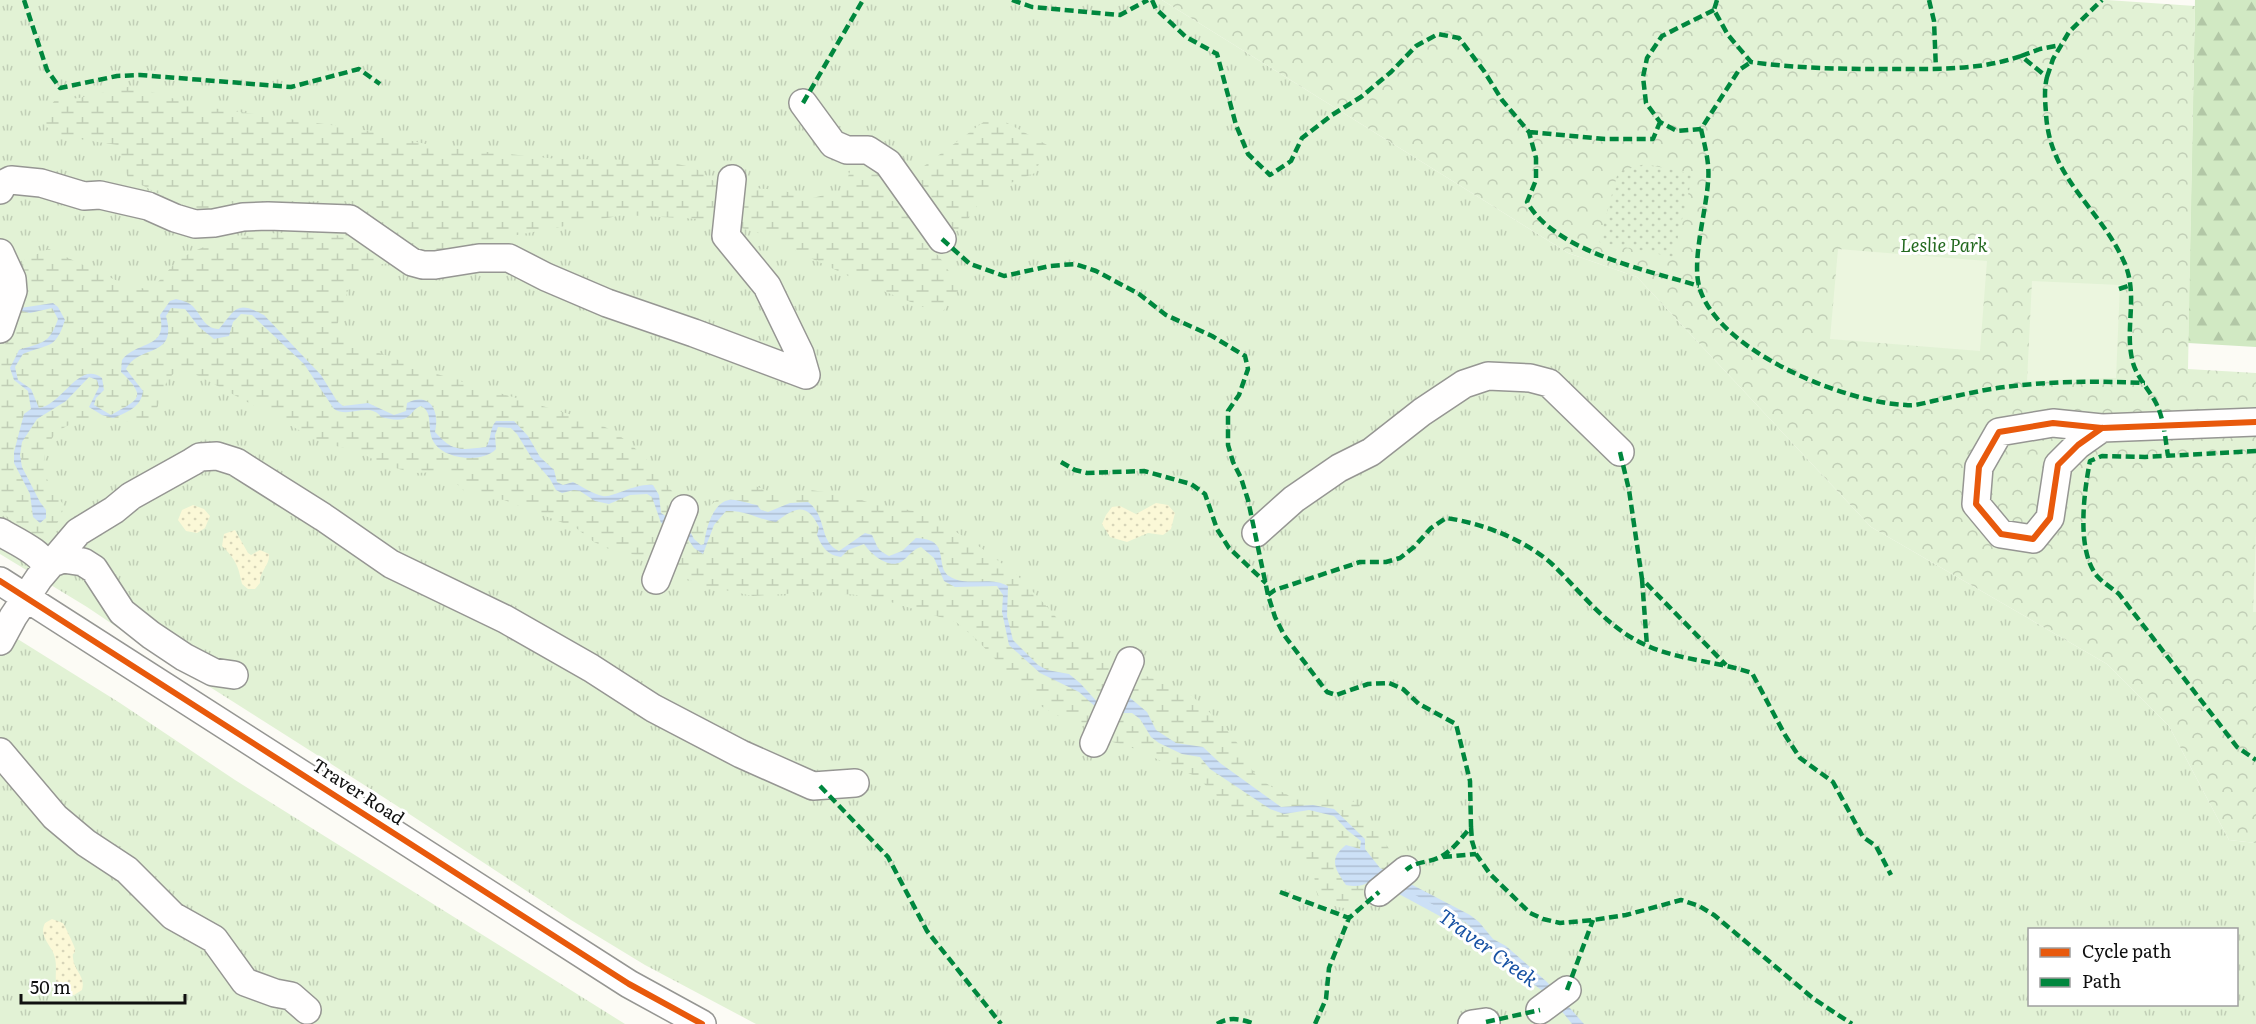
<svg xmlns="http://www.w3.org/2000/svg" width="2256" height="1024" font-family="Literata,serif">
	<defs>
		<pattern id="grass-tufts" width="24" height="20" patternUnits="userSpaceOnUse" patternTransform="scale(1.5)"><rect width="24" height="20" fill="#e2f2d5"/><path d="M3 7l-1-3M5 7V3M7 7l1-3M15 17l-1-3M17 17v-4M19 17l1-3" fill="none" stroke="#c1ceb6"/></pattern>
		<pattern id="forest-firs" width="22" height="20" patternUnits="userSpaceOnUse" patternTransform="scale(1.5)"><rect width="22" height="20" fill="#d1e9c3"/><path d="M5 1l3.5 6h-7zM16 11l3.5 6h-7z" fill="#b2c7a6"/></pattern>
		<pattern id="wetland-marsh" width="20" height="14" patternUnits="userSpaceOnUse" patternTransform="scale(1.5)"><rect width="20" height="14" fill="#e2f2d5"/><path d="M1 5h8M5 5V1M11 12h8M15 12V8" fill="none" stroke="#c1ceb6"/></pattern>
		<pattern id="sand-dots" width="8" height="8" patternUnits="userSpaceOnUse" patternTransform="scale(1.5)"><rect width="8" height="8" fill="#fbf8d7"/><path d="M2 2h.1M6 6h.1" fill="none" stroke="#d6d4b8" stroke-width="1.8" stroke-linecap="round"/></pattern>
		<pattern id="park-crowns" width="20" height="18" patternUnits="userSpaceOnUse" patternTransform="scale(1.5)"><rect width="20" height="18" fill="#e2f2d5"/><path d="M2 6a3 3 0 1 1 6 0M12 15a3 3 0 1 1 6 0" fill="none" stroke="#c1ceb6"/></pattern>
		<pattern id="garden-dots" width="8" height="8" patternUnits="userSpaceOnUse" patternTransform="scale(1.5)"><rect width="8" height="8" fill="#e2f2d5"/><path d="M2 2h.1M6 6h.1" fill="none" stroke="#c1ceb6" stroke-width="1.8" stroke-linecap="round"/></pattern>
		<pattern id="water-rules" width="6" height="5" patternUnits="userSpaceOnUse" patternTransform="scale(1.5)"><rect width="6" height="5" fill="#cce0f6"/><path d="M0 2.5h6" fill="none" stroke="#aebfd2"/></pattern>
	</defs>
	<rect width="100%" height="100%" fill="#fcfbf5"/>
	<!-- grass -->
	<path fill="url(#grass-tufts)" fill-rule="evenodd" d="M0,0H1162L1568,253L1637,277L1871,527L2107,664L2169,726L2229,840L2256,843V1024H756L645,965L571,920L391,802L136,640L87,607L0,554ZM2030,930H2236V1004H2030Z
		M0,628L120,703L235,780L625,1024H0Z"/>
	<!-- forest -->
	<path fill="url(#forest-firs)" d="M2195,0H2256V347L2188,343Z"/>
	<!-- wetland -->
	<path fill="url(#wetland-marsh)" d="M132,86L198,106L359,129L439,147L558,159L660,160L695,168L721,186L782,190L809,199L843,190L852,166L875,171L893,189L993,115L1047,145L1035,173L986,193L962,228L924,238L944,263L959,289L941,314L863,283L754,231L700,219L623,215L443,249L364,269L349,287L336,329L357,345L437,374L595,422C637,440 666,480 689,517L700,519C715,499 724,491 748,483L775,494L810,490L847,495L870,503L920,512L935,519L977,545L1016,574L1052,612L1078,646L1107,662L1163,682L1191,695L1222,724L1246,754L1250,767L1257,777L1270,786L1292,797L1306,796L1337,798L1360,803L1358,817C1375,830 1390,847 1400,866C1389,876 1362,907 1348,908C1339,909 1328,903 1320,899L1316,890L1313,867L1299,855L1269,837L1222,801L1197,777L1128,746L1105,740L1088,726L1060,717L1039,705L977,640L956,622L871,596L815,592L753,596L701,585L669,571L653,558L613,551L594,542L576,528L504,500L478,497L463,490L451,478L440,472L415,473L399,469L376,461L358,451L323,443L199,376L180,370C157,380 164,410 149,418C144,421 136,421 130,421C98,423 60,412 46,450C39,472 50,487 63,504C63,515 60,521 52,529C34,548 12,523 0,508V352L10,336L23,260L49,249L124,284L150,290C160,281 169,268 179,260C214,234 285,230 327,233C336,234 345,238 354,241L380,222L342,199L279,204L198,214L128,178L117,145L54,135L40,119L55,100L79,98Z"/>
	<!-- sand -->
	<path fill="url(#sand-dots)" d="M1156,503L1168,505L1175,513L1171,529L1163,535L1148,533L1127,542L1110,537L1102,524L1106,515L1112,507L1120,506L1136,514Z
		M193,505L204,509L210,516L205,528L197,533L186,531L178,520L182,510Z
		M235,530L248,553L251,555L260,550L269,554C270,566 259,571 260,583L255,589H248L242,584C238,565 236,560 222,546L224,534Z
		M52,919L63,923C65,926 75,947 75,949C75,957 72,950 73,958C74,971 86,976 82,990L74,995L61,994C52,983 58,971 55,958C52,945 38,937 45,923Z"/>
	<!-- park -->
	<path fill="url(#park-crowns)" d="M1162,0H2107L2195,6L2188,369L2256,373V843L2229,840L2169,726L2107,664L1871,527L1637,277L1568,253Z"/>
	<!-- garden -->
	<path fill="url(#garden-dots)" d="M1645,164L1693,174L1673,257L1599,242L1618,172Z"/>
	<!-- pitch -->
	<path fill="#ecf6df" d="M1838,249L1987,261L1980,351L1830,339Z
		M2032,281L2120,285L2116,378L2027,381Z
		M2256,531V612H2253Z"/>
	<!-- water -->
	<path fill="url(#water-rules)" d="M176,299C181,300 187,302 190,304C201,312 203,329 219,329C236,309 236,300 264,315L321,375L337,401L343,406L368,403L394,415L406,411L407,403C430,391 440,411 435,432C453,452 459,450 486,447C492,438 489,429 496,421H514L528,436L540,457L554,470L557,482L563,485L573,482C581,486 595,495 603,496C613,498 635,483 653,485L659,495L661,513L691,533L694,539L701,545L704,544C706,530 712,503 729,500C737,499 749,504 757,505L761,510L768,512L790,503L808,502C828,517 818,541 839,551L865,533L872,535C878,547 876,549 889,556L902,551L916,538C952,539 934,565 949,576C966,588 989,575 1008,586L1007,616L1013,640L1038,665L1047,670L1069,674L1080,683L1100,705L1129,697L1147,712L1156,730L1176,743L1203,747L1220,763L1281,807L1313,805L1334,809L1365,839V849L1380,868L1470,915L1479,922L1493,939L1506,946L1547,982L1584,1024H1572C1561,1010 1550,996 1536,986C1521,974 1504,965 1490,951C1478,939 1478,931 1462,920L1381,878C1365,881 1365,889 1346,885C1335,869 1328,859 1346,845L1360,849L1361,841L1347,830L1334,816L1309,810L1284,814L1270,809L1210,769L1200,757L1182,754L1159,743L1151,737L1140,719L1132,713H1123L1113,718L1099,710L1079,692L1040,673L1009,645L1002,612L1003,595L997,586L955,587L944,581L934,558L921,547C911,550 909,557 901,562C888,569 871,554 864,544L848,550L841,557C827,555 822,547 817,535L819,527C807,502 795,507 776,522C757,519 746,510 726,511L714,525L703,554L694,548L686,536L661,523L652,497L647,494L630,495L609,504L595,501L580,491L574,490L562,493L556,490L550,479L531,457L517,434L511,428L498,427L495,435L496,449C483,463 447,460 435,444C425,430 435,413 421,406C415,408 414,411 410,415C402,423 391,419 381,417C369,401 349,419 334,409L304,364L252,315L241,314L233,322L229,336L214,339L199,327L185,309L171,308L166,316C178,359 139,344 126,369L143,391C141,407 128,412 113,418L102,415L89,407L99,387L97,380L89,377L66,401L37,419L22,442L20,455L22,467L40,502L46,510V518L40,523L33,517L30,494L14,463V452L24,414L31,409L28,391L14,380L10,368L19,350C42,342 49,345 58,319L52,308L30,313L14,309L53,303L58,307L65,320C55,351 48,343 23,354L15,367L18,380L31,389L39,408C63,404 79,360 102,378L104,390L96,398L94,405L111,415C139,399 148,398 121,372L122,360C138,340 168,350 160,315L170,301Z"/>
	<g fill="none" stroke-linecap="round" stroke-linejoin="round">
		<!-- stream -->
		<path stroke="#cce0f6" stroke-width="7" d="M1395,888L1458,922L1489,948"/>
		<defs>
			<path id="minor" d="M803,103L833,144L847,150H868L888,163L942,239
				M0,190L3,184L11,180L41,183L84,196L100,195L148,206L175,218L195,224L214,223L243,217L268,216L350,219L412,262L423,265H435L479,258H509L546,277L607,303L694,333L806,375L800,354L767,286L726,236L732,179
				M0,253L12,279L13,291L0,329
				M2102,428L2078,445L2058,465L2050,518L2033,539L2001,534L1976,504L1979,467L1999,432L2053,423L2102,428L2256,422
				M0,532C13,540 46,554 46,569
				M1256,533L1294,499L1339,468L1371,452L1422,412L1464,384L1488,376L1530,378L1549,383L1620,452
				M50,564L63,559L83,562L94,569L122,612L151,635L184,657L213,672L234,675
				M656,580L684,509
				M0,581L629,984L702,1024
				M0,641L13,617L39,578L78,532L114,510L131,496L192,462L200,457L217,456L236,462L323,517L391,564L505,619L591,668L653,708L741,754L813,786L855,783
				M1094,743L1130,661
				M0,752L55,817L86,843L127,870L173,916L214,939L245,982L275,993L291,996L307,1010
				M1379,892L1406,870
				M1540,1010L1567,990
				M1472,1024L1486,1022"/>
		</defs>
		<!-- minor casing -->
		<use href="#minor" stroke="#969693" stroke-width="30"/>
		<!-- minor -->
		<use href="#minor" stroke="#fffefe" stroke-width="27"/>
		<!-- quiet -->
		<path stroke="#00873e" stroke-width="4.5" stroke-dasharray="9 4.5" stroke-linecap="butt" d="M24,0L47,70L60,88L117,76L140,75L291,87L359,69L380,84
			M1012,0L1032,7L1120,15L1148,0
			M1152,0L1156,9L1186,37L1217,54L1236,125L1248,154L1270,175L1291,161L1302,138L1332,115L1361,97L1391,72L1416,46L1438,34L1459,38L1484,71L1502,100L1529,132L1536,158V180L1527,202C1555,252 1647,270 1699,286
			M1717,0L1714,10L1728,35L1751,62C1800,69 1849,69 1898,69C1940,69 1981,70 2021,56L2047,77C2044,89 2045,100 2046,113C2049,179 2101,208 2125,264C2138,296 2125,327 2132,359C2135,375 2148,388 2156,403C2164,419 2165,437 2168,456
			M1929,0L1934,21L1936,70
			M1714,10L1662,36L1647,58L1643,77L1646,103L1660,122L1677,131L1701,129L1739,70L1751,62
			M2021,56L2040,49L2061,45
			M2047,77L2053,59L2069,32L2102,0
			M803,103L863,0
			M1701,129C1705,147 1710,164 1708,182C1706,212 1692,259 1699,286C1716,351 1846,403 1906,405C1915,406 1925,403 1933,401C1957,396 1981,390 2005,387C2050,381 2099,381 2145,383
			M1529,132L1605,139H1653L1660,122
			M942,239L970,264L1004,276L1050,266L1075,264L1096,271L1139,294L1166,315L1212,336L1245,356L1248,369L1239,395L1228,411V445L1233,462L1241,478L1248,500L1268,595L1275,617L1284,635L1327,692L1336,695L1368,684L1389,683L1403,689L1419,704L1456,724L1470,781L1471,827C1462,837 1452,852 1438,858C1427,863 1416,861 1406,870
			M2119,289L2131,285
			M2256,451L2145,457L2102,456L2090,461C2084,492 2076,550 2097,576C2103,583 2112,588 2119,594L2237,747L2256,760
			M1620,452L1629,490L1642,579L1726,665
			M1061,462L1075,470L1087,473L1144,471L1191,484L1205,494L1217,529L1229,548L1266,583
			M1642,579L1647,646
			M1268,595L1275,590L1360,562H1386L1400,558L1414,547L1431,528L1446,518C1482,523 1526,540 1553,565C1579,590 1602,621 1634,639C1669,660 1714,660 1752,673L1785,735L1800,758L1833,782L1863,837L1876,846L1891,875
			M820,786L888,857L927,931L1001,1024
			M1471,827L1472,841L1476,854L1490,874L1530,913L1543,919L1560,923L1593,920L1626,915L1681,900L1699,906L1714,915L1814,999L1852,1024
			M1443,857L1476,854
			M1280,892L1349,918
			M1567,990L1593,920
			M1486,1022L1540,1010
			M1217,1024C1230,1016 1241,1019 1255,1024
			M1315,1024L1326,999L1329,968L1349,918L1379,892"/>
		<defs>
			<path id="cycleway" d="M2102,428L2078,445L2058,465L2050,518L2033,539L2001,534L1976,504L1979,467L1999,432L2053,423L2102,428L2256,422
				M0,581L629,984L702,1024"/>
		</defs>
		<!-- cycleway casing -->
		<use href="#cycleway" stroke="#fff" stroke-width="10"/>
		<!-- cycleway -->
		<use href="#cycleway" stroke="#e8590c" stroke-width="6"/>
	</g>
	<g text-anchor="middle" stroke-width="6" stroke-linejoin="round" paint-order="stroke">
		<!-- park labels -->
		<g font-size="18" font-style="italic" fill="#23691f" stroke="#fff">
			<text x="1944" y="252">Leslie Park</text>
		</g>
		<!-- street labels -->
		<g font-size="18" fill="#101010" stroke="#fff">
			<text transform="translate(358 792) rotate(33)" y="6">Traver Road</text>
		</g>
		<!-- water labels -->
		<g font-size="20" font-style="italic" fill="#1751a3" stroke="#fff">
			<text transform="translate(1488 948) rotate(36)" y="7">Traver Creek</text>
		</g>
	</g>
	<!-- legend -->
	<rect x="2028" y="928" width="210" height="78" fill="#ffffff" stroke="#9f9f9f" stroke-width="1.5"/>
	<rect x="2040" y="948" width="30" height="9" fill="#e8590c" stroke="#9f9f9f" stroke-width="1.5"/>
	<text x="2082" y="958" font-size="18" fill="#101010">Cycle path</text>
	<rect x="2040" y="978" width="30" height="9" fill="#00873e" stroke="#9f9f9f" stroke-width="1.5"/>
	<text x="2082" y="988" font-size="18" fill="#101010">Path</text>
	<!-- scale -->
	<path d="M21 994v9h164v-9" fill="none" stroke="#101010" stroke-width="3"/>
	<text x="30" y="994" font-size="18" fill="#101010" stroke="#ffffff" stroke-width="4.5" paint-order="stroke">50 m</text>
</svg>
